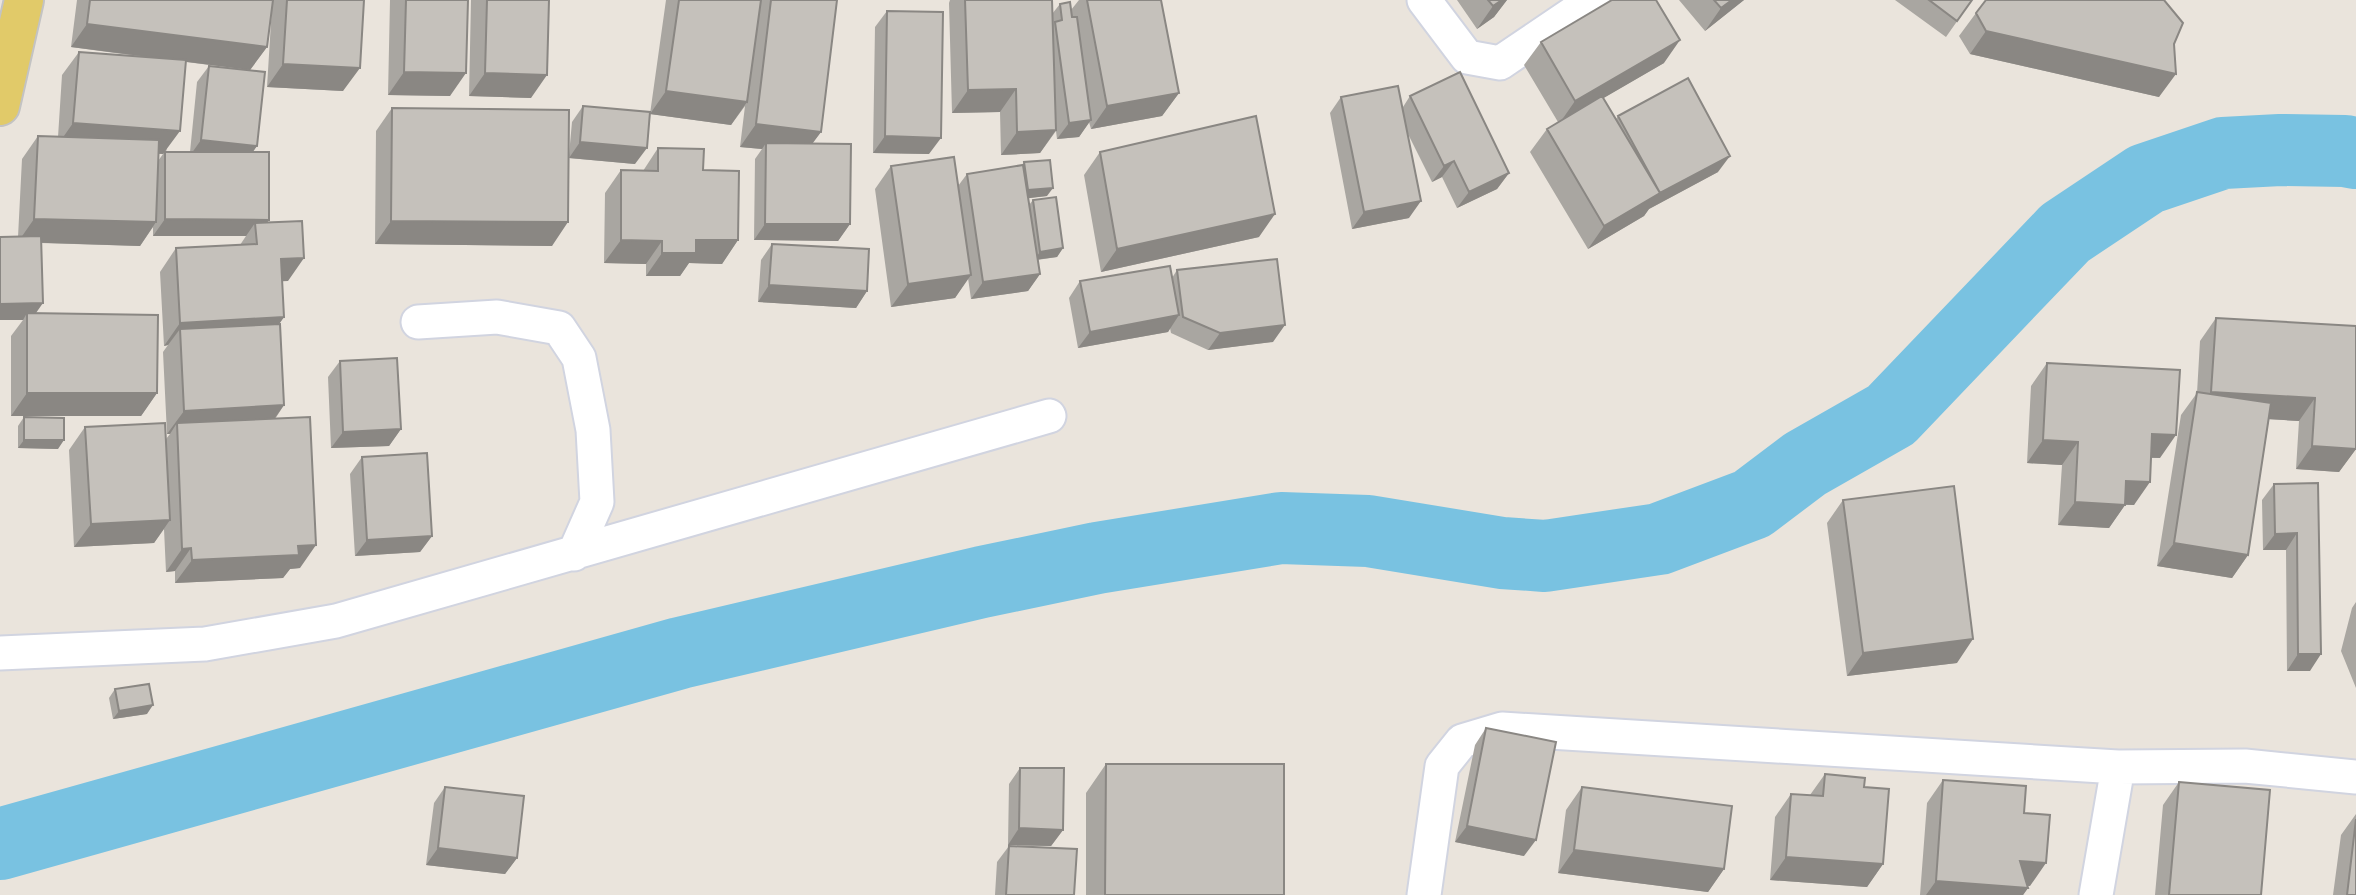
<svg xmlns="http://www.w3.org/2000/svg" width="2356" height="895" font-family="'Source Sans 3',sans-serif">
	<rect width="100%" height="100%" fill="#eae4dc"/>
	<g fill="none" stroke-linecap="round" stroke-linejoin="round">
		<!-- river -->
		<path stroke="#79c2e1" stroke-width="72" d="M0,844L680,653L982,582L1097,558L1281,528L1368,531L1502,553L1545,556L1659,539L1752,504L1805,464L1891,415L2065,233L2146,179L2223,153L2280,150L2345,151L2356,153"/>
		<defs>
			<path id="minor" d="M1424,0L1467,57L1500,63L1593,0
				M418,322L497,317L559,328L579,358L593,430L597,502L574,554
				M0,653L205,644L336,621L1049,416
				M1424,895L1442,766L1462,741L1502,729L2118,767
				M2096,895L2118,767L2245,766L2356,777"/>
			<path id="primary" d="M0,106L24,0"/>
		</defs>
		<!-- minor casing -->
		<use href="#minor" stroke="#d1d4e0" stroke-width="37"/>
		<!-- primary casing -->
		<use href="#primary" stroke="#c3c3c3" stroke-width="42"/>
		<!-- minor -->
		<use href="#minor" stroke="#fff" stroke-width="33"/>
		<!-- primary -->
		<use href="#primary" stroke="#e1ca69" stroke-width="38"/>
	</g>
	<!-- wall -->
	<path fill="#a9a6a1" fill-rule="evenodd" d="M77,0H364L343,91L267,87L272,6L267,47L250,70L186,62L166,152H190L197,82L209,66L257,146L252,152L267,223L288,281H282L284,317L279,324L284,405L275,419L300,568L290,569L283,578L175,583V571L166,572L164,529L154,543L74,547L69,450L85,427L166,439L170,434H167L163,352L168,345L164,346L160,272L176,248L240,245L246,236H153V227L140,246L41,243L36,313L157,393L141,416H11V336L23,320L18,237L22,159L38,136L58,137L62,75L79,52L152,58L71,47ZM159,154H163L158,161Z
		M390,0H468L450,96L388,95Z
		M471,0H549L531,98L469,96Z
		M666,0H837L821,132L812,143L850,224L838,241L754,240L755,159L762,149L740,147L745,106L731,125L650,114Z
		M950,0H1052V14L1060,4L1071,10L1079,0H1161L1179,93L1162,116L1091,129L1089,122L1079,137L1057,139L1056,131L1040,153L1001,155L1000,112L952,113L949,3Z
		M1457,0H1507L1494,17L1477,29Z
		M1679,0H1744L1705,31Z
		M1895,0H1972L1946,37Z
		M887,11L929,154L873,153L875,27Z
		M1976,13L2174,44L2159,97L1970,54L1959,36Z
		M1541,42L1664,63L1603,98L1616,119L1618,116L1718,172L1649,209L1644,216L1588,249L1530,152L1547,129L1558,122L1524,65Z
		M1410,96L1509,173L1497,189L1457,208L1442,177L1432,182L1407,132L1409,218L1352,229L1330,113L1341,97L1403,107Z
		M583,106L635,164L569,158L552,246L375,244L376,131L392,108L569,155L572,122Z
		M658,148L703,170L738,240L722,264L689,263L680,276H646V264L604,263L605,193L621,170L643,171Z
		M1100,152L1259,237L1101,272L1084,175Z
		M1024,162L1047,196L1028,198L1029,205L1033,200L1063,248L1057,257L1037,260L1040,274L1028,291L971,299L968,278L955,298L891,307L875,189L891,166L958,186L967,174L1022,165Z
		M772,244L867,291L856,308L758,302L761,260Z
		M1177,270L1273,342L1208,350L1171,333L1170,328L1168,332L1078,348L1069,298L1080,281L1172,278Z
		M2216,318L2356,326V449L2339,472L2296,469L2299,421L2269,419L2248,555L2232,578L2157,566L2181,415L2197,393L2200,341Z
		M340,361L401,429L389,446L331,448L328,377Z
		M2047,363L2160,458H2151L2134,505H2125L2109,528L2058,525L2062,465L2027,463L2031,386Z
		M24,417L58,449L18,448V426Z
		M362,457L432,536L420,552L355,556L350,474Z
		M2318,483L2310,671H2287L2286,550H2263L2262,500L2274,484Z
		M1843,500L1957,663L1847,676L1827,523Z
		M2356,602V688L2341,651L2352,608Z
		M115,689L147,714L113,719L109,698Z
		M1486,728L1524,856L1455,842L1475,745Z
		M1106,764L1284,895H1086V793Z
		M1020,768L1063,830L1051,846L1008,845L1009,784Z
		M1825,774L1864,787L1883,864L1867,887L1770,880L1775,817L1791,794L1810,795Z
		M1943,780L2030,886H2027L2028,888L2023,895H1920L1927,803Z
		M2179,782L2261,895H2155L2163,805Z
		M445,787L517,858L505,874L426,865L434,803Z
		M1582,787L1724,869L1708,892L1558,873L1566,810Z
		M2356,814V895H2333L2341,835Z
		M1009,846L1074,895H995L997,862Z"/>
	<!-- shaded-wall -->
	<path fill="#8a8783" d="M1502,0H1507L1494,17L1477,29L1493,6Z
		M1732,0H1744L1705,31L1721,8Z
		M87,24L267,47L250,70L71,47Z
		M1986,31L2176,74L2159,97L1970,54Z
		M1680,40L1664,63L1559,124L1575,101Z
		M283,64L360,68L343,91L267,87Z
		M404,72L466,73L450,96L388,95Z
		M485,73L547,75L531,98L469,96Z
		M1016,89L1000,112L952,113L968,90Z
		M666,91L747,102L731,125L650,114Z
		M1179,93L1162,116L1091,129L1107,106Z
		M1091,120L1079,137L1057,139L1069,123Z
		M73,123L180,131L163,154L57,146Z
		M756,124L821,132L804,155L766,143L762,149L740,147Z
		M1056,130L1040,153L1001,155L1017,132Z
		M885,136L941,138L929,154L873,153Z
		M201,140L257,146L245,163L189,157Z
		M580,142L647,148L635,164L569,158Z
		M1730,156L1718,172L1649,209L1644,216L1588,249L1604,226L1660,193Z
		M1454,161L1442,177L1432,182L1444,166Z
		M1509,173L1497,189L1457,208L1469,192Z
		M1053,188L1047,196L1022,199L1028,190Z
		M1421,201L1409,218L1352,229L1364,212Z
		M1275,214L1259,237L1101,272L1117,249Z
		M34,219L156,222L140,246L18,242Z
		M165,219L269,220L258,236L255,223L246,236H153Z
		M391,221L568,222L552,246L375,244Z
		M765,224H850L838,241L754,240Z
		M621,240L662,241L646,264L604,263Z
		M696,240H738L722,264L689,263L680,276H646L662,253Z
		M1063,248L1057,257L1034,260L1040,252Z
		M304,258L288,281L265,282L281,259Z
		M1040,274L1028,291L971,299L983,282Z
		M971,275L955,298L891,307L908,284Z
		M769,285L867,291L856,308L758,302Z
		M43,303L31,320L27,313L23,320H0V304Z
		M1179,315L1168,332L1078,348L1090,332Z
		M284,317L268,340L180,329L168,345L164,346L180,323Z
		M1285,325L1273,342L1208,350L1220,333Z
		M2211,392L2315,398L2299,421L2195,415Z
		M27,393H157L141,416H11Z
		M284,405L268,428L177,423L170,434H167L184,411Z
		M401,429L389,446L331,448L343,432Z
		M2152,434L2176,435L2160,458L2136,457Z
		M24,440H64L58,449L18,448Z
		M2043,440L2078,442L2062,465L2027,463Z
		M2312,446L2356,449L2339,472L2296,469Z
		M2126,481L2150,482L2134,505L2110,504Z
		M2075,502L2125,505L2109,528L2058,525Z
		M170,520L154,543L74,547L91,524Z
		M2297,533L2286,550H2263L2275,534Z
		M432,536L420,552L355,556L367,540Z
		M2174,543L2248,555L2232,578L2157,566Z
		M316,545L300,568L290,569L283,578L175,583L192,560L298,546Z
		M191,548L175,571L166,572L182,549Z
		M1973,639L1957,663L1847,676L1863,653Z
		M2298,654H2321L2310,671H2287Z
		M153,705L147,714L113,719L119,711Z
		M1467,826L1536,840L1524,856L1455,842Z
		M1019,828L1063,830L1051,846L1008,845Z
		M438,848L517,858L505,874L426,865Z
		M1574,850L1724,869L1708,892L1558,873Z
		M1786,857L1883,864L1867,887L1770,880Z
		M2020,861L2046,863L2030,886L2004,884Z
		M1936,881L2028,888L2023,895H1926Z"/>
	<!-- building -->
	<path fill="#c5c1bb" stroke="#8a8783" stroke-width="2" d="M90,0H273L267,47L87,24Z
		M287,0H364L360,68L283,64Z
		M406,0H468L466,73L404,72Z
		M487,0H549L547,75L485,73Z
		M679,0H761L747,102L666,91Z
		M771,0H837L821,132L756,124Z
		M965,0H1052L1056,130L1017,132L1016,89L968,90Z
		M1087,0H1161L1179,93L1107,106Z
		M1488,0H1502L1493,6Z
		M1612,0H1656L1680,40L1575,101L1541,42Z
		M1714,0H1732L1721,8Z
		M1929,0H1972L1957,21Z
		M1986,0H2164L2183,23L2174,44L2176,74L1986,31L1976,13Z
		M1070,2L1072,17H1077L1091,120L1069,123L1055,22L1062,20L1060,4Z
		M887,11L943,12L941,138L885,136Z
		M79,52L186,60L180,131L73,123Z
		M209,66L265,72L257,146L201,140Z
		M1460,72L1509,173L1469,192L1454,161L1444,166L1410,96Z
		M1688,78L1730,156L1660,193L1618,116Z
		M1398,86L1421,201L1364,212L1341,97Z
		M1602,96L1660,193L1604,226L1547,129Z
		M583,106L650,112L647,148L580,142Z
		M392,108L569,110L568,222L391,221Z
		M1256,116L1275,214L1117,249L1100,152Z
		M38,136L159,140L156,222L34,219Z
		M766,143L851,144L850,224H765Z
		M658,148L704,149L703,170L739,171L738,240H696V253H662V241L621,240V170L658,171Z
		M165,152H269V220L165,219Z
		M954,157L971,275L908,284L891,166Z
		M1050,160L1053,188L1028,190L1024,162Z
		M1023,165L1040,274L983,282L967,174Z
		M1056,197L1063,248L1040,252L1033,200Z
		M302,221L304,258L281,259L284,317L180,323L176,248L257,244L255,223Z
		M41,236L43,303L0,304V237Z
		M772,244L869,249L867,291L769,285Z
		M1277,259L1285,325L1220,333L1183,317L1177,270Z
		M1170,266L1179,315L1090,332L1080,281Z
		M27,313L158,315L157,393H27Z
		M2216,318L2356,326V449L2312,446L2315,398L2211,392Z
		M280,324L284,405L184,411L180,329Z
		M397,358L401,429L343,432L340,361Z
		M2047,363L2180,370L2176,435L2152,434L2150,482L2126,481L2125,505L2075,502L2078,442L2043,440Z
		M2197,392L2271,403L2248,555L2174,543Z
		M24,417L64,418V440H24Z
		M310,417L316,545L298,546L299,555L192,560L191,548L182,549L177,423Z
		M165,423L170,520L91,524L85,427Z
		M427,453L432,536L367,540L362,457Z
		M2318,483L2321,654H2298L2297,533L2275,534L2274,484Z
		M1954,486L1973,639L1863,653L1843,500Z
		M149,684L153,705L119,711L115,689Z
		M1486,728L1556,742L1536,840L1467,826Z
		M1106,764H1284V895H1105Z
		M1020,768H1064L1063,830L1019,828Z
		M1825,774L1865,778L1864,787L1889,789L1883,864L1786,857L1791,794L1823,796Z
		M1943,780L2026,786L2024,813L2050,815L2046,863L2020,861L2028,888L1936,881Z
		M2179,782L2270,790L2261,895H2169Z
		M445,787L524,796L517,858L438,848Z
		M1582,787L1732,806L1724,869L1574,850Z
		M2356,819V895H2347Z
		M1009,846L1077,849L1074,895H1006Z"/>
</svg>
